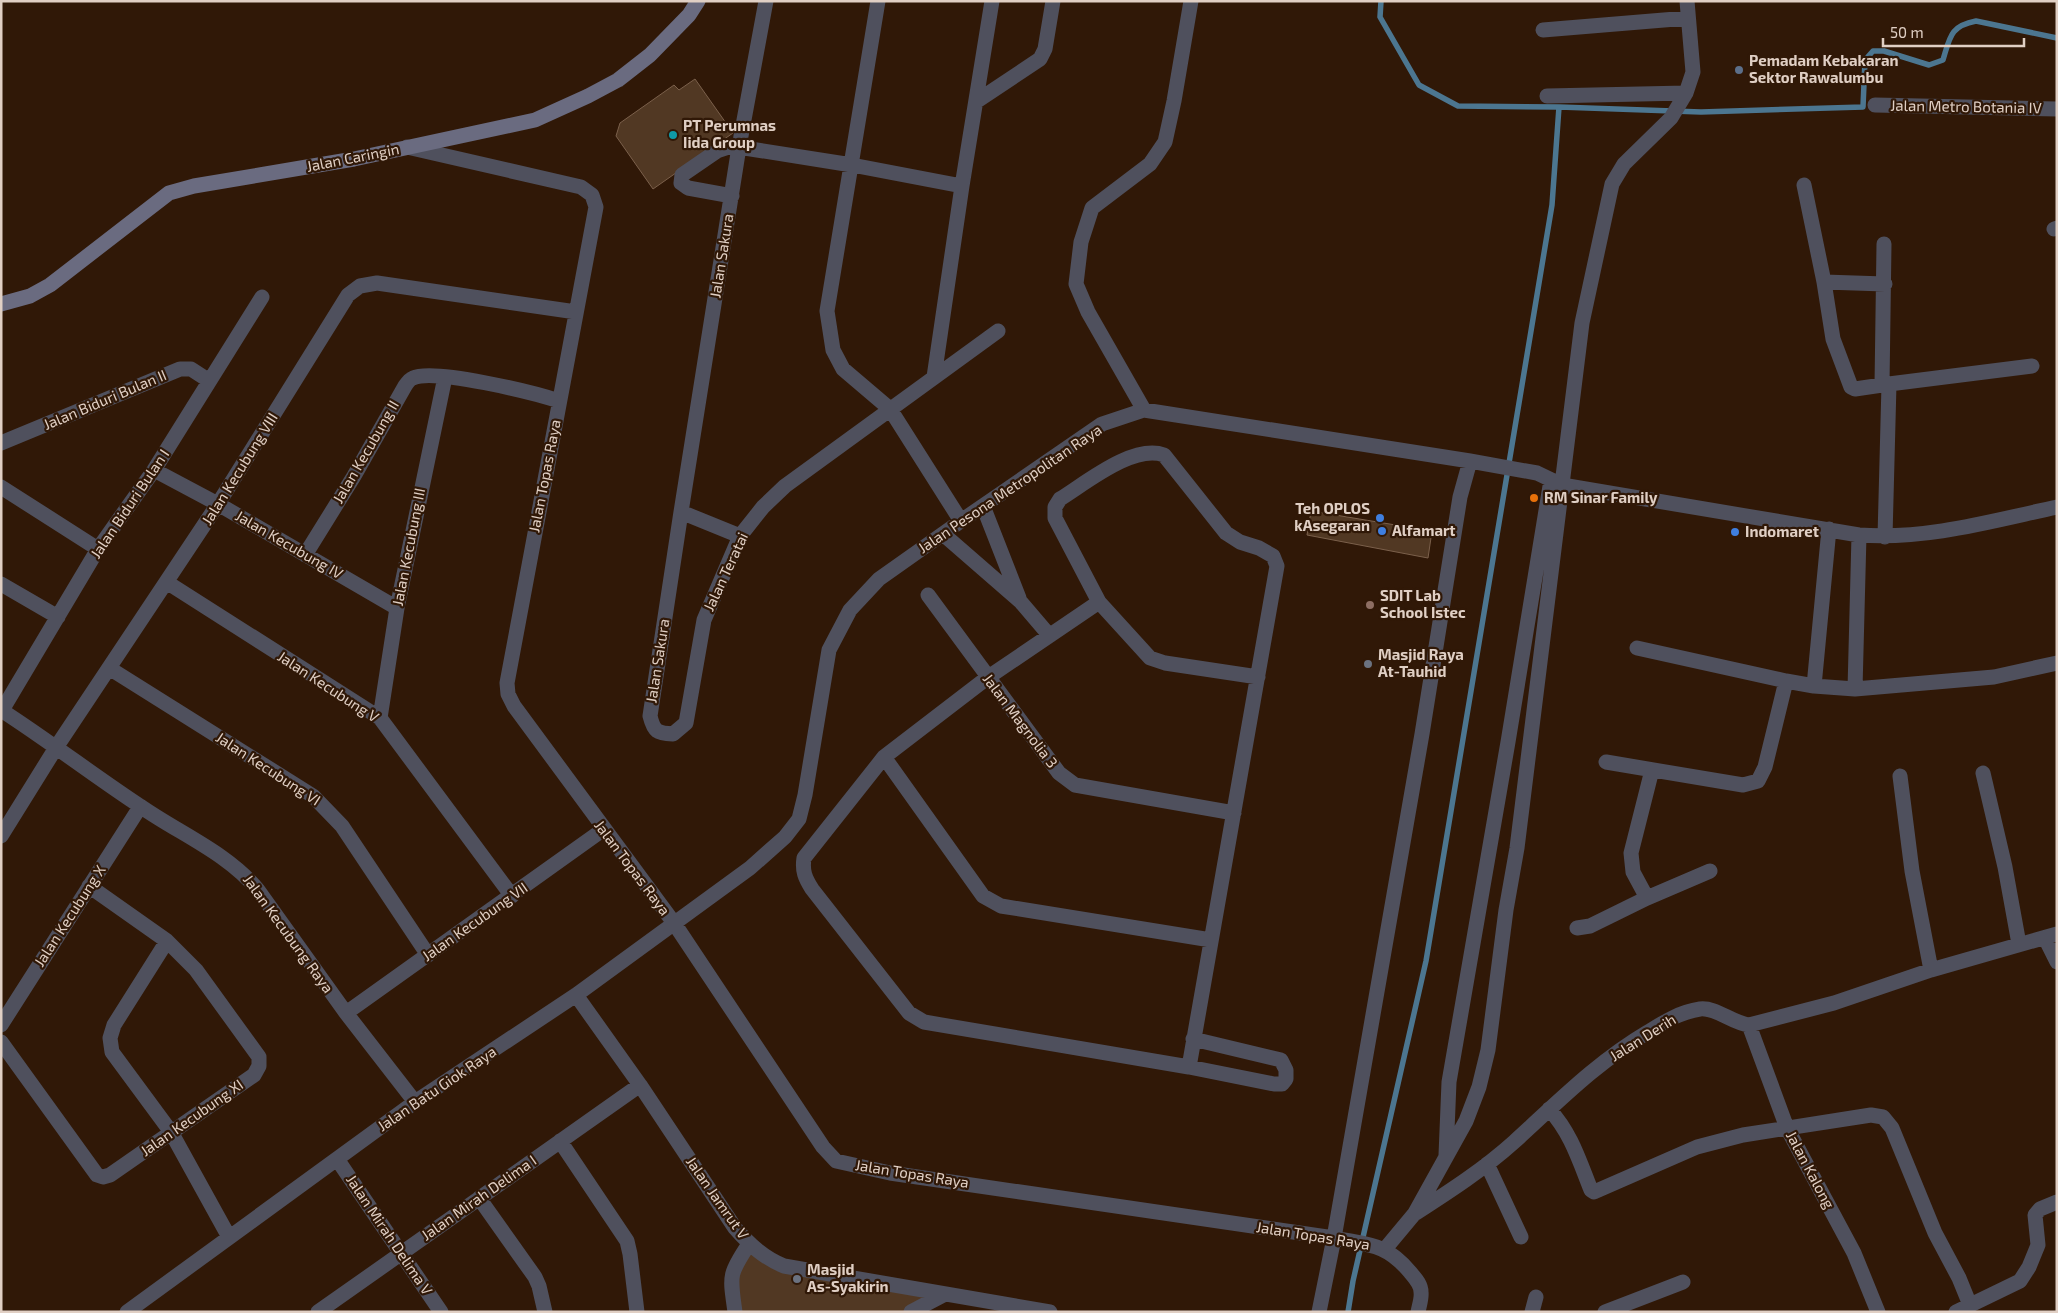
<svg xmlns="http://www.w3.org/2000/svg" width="2058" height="1313" font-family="'Exo 2',sans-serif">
	<rect width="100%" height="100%" fill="#301807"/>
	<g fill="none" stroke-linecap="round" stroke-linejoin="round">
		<!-- stream -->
		<path stroke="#4c7690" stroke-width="5.5" d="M1381,1L1380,17L1419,85L1458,106L1559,107
			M1348,1312L1353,1281L1426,961L1552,205L1559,107L1701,112L1863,107L1865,60L1873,51H1884L1929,65L1943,60C1950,37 1950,26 1976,21L2057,38"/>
	</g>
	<!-- building -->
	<path fill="#513823" stroke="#7b604b" d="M695,79L733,133L653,189L616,136L620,123L674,85L679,90Z
		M1311,511L1432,531L1428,558L1307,535Z
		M749,1244L768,1259L945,1294L911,1312H735L731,1284Z"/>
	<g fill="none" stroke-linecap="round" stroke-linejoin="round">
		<!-- street -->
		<path stroke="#4f505d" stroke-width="15" d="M878,1L827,311L833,350L843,369L890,409L961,521
			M1543,30L1688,18
			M1547,96L1686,93
			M977,101L1040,59L1045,49L1053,1
			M1875,105L2057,109
			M407,147L581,187L592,195L596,207L507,683L508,694L514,706L674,923L823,1147L836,1161L890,1173L1334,1238C1368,1245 1386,1243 1410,1272C1415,1278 1421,1284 1421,1292C1422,1298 1419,1306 1418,1312
			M1804,185L1824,282L1833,339L1851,387L1855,389L1889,384L1885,537
			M732,196L688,188L681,183L682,175L717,151L732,146L852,165L962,186
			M2054,229L2057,228
			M1824,282L1885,284
			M934,377L962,186L992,1
			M1889,384L2032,366
			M1882,385L1884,244
			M1144,410L1088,312L1076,284L1081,242L1092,208L1150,164L1165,142L1174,101L1191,1
			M1,443L180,369H191L208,380
			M154,470L218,504L397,608
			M1,487L98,549
			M983,506L1019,598
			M681,512L739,147L766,1
			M943,534L1020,601L1049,635
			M740,536L681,512L650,716C654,732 657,733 673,734L686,723L704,620L740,536L763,507L785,486L998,331
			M305,555L354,476L405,386C407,383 410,379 413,378C434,368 535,393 559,401
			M168,583L380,718L512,896
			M1,584L58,617
			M928,595L1059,773L1075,785L1234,813
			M1099,602L987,678L884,757L804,858C802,871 805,878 812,889L909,1013L924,1022L1189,1067L1274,1084H1282L1286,1079V1070L1281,1060L1193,1039
			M1637,648L1786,681L1814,686L1855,689L1994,677L2057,663
			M109,668L313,796L342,826L428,955
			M1814,686L1829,529
			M1855,689L1859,535
			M1,710C49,741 93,775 140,806C180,834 226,852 258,890L346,1013L415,1102
			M1,712L98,549L154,470L262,297
			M380,718L397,608L445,377
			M884,757L983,896L1001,906L1211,940
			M1606,762L1743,785L1758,781L1765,767L1786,681
			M1652,770L1631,853L1633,872L1647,898L1710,871
			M1983,773L2005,867L2019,944
			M1900,776L1912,871L1931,970
			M1,836L57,746L218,504L348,295L360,286L377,283L576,312
			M1577,928L1590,926L1647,898
			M2045,938L2057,962
			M167,941L114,1025L110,1038L112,1052L171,1132L229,1237
			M576,995L640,1085L735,1228C750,1245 764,1258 784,1266L1050,1312
			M346,1013L604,829
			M1,1025L140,807
			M1749,1025L1787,1128L1854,1253L1878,1312
			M1,1042L97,1175L103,1177L110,1175L254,1075L259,1066V1057L196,970L167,941L89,886
			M1189,1067L1277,566L1273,556L1259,548L1240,542L1226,533L1164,455C1133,444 1086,483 1060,499L1055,507V518L1099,602L1150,658L1165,663L1258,677
			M1549,1109C1571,1133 1579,1160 1591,1190L1594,1192L1697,1147L1743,1135L1871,1115L1883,1117L1892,1128L1935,1233L1959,1278L1970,1305
			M560,1141L627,1241L630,1254L637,1312
			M1446,1155L1449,1082L1508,742L1551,480
			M337,1159L441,1312
			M1487,1164L1521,1237
			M479,1198L535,1277L539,1286L545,1312
			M1416,1213C1450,1191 1484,1169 1514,1142C1557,1103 1597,1062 1648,1032C1664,1022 1680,1012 1700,1009C1716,1007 1732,1023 1749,1025L1834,1003L1931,970L2057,934
			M1385,1249L1415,1213L1466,1121L1479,1087L1488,1050L1506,910L1517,848L1582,323L1612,184L1624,164L1671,118L1686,93L1693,72L1687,1
			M127,1312L415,1102L576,995L750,868L785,837L799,819L805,795L829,650L850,610L879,579L961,521L1102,424L1144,410L1470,461L1537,473L1562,485L1859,535C1926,540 1992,521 2057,507
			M318,1312L640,1085
			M735,1312C730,1276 728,1275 749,1244
			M911,1312L945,1294
			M1319,1312L1334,1238L1422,734L1460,497L1470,461
			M1532,1312L1536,1297
			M1605,1312L1683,1282
			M1956,1312L2020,1281L2029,1267L2038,1245L2035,1215L2040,1209L2057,1202"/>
		<!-- secondary -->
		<path stroke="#6a6b80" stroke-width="15" d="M1,304L30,296L50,285L169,193L194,186L354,159L535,120L588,96L618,80L650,55L689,15L698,1"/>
	</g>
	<!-- markers -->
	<circle fill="#5c6f8a" stroke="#301807" stroke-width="2" cx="1739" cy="70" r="5"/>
	<circle fill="#0f9aa8" stroke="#301807" stroke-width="2" cx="673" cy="135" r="5"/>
	<circle fill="#e8710a" stroke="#301807" stroke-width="2" cx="1534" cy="498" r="5"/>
	<g fill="#3f7fe0" stroke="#301807" stroke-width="2">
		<circle cx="1380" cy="518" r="5"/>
		<circle cx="1382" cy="531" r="5"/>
		<circle cx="1735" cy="532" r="5"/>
	</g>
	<circle fill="#8d6e63" stroke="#301807" stroke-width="2" cx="1370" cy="605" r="5"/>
	<g fill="#6b7280" stroke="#301807" stroke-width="2">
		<circle cx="1368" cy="664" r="5"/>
		<circle cx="797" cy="1279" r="5"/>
	</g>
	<g text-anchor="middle" stroke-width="4.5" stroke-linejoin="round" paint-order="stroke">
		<!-- poi labels -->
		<g font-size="15" font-weight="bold" fill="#e0cfc4" stroke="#301807" text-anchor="start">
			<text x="1749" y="66">Pemadam Kebakaran<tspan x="1749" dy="17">Sektor Rawalumbu</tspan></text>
			<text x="683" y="131">PT Perumnas<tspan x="683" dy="17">Iida Group</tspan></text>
			<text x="1544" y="503">RM Sinar Family</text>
			<text x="1370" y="514" text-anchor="end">Teh OPLOS<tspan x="1370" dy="17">kAsegaran</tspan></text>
			<text x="1392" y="536">Alfamart</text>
			<text x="1745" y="537">Indomaret</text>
			<text x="1380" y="601">SDIT Lab<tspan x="1380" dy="17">School Istec</tspan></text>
			<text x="1378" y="660">Masjid Raya<tspan x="1378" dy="17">At-Tauhid</tspan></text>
			<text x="807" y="1275">Masjid<tspan x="807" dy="17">As-Syakirin</tspan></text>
		</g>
		<!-- street labels -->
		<g font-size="15" fill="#e0cfc4" stroke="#301807">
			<text transform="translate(1966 107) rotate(1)" y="5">Jalan Metro Botania IV</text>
			<text transform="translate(353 158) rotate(-11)" y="5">Jalan Caringin</text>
			<text transform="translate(722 256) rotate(-81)" y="5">Jalan Sakura</text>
			<text transform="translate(105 400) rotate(-23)" y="5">Jalan Biduri Bulan II</text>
			<text transform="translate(366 452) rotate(-60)" y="5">Jalan Kecubung II</text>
			<text transform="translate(240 469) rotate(-58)" y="5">Jalan Kecubung VIII</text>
			<text transform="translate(545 476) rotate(-79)" y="5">Jalan Topas Raya</text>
			<text transform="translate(1010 489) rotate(-34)" y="5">Jalan Pesona Metropolitan Raya</text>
			<text transform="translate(130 504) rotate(-56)" y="5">Jalan Biduri Bulan I</text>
			<text transform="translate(289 545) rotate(30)" y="5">Jalan Kecubung IV</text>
			<text transform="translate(409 547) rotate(-79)" y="5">Jalan Kecubung III</text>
			<text transform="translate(726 572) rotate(-65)" y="5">Jalan Teratai</text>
			<text transform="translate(658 661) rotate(-81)" y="5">Jalan Sakura</text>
			<text transform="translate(328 687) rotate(33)" y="5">Jalan Kecubung V</text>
			<text transform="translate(1020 721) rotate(53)" y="5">Jalan Magnolia 3</text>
			<text transform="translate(268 769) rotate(33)" y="5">Jalan Kecubung VI</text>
			<text transform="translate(632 868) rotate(53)" y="5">Jalan Topas Raya</text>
			<text transform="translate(70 916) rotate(-57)" y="5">Jalan Kecubung X</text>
			<text transform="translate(475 922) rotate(-35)" y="5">Jalan Kecubung VII</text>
			<text transform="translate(288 934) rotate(54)" y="5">Jalan Kecubung Raya</text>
			<text transform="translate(1643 1038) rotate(-32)" y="5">Jalan Derih</text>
			<text transform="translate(437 1089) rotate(-34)" y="5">Jalan Batu Giok Raya</text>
			<text transform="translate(192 1118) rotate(-35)" y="5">Jalan Kecubung XI</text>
			<text transform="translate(1810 1170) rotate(62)" y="5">Jalan Kalong</text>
			<text transform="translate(912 1174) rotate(9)" y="5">Jalan Topas Raya</text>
			<text transform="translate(479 1198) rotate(-35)" y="5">Jalan Mirah Delima I</text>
			<text transform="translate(717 1198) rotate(55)" y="5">Jalan Jamrut V</text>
			<text transform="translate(389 1235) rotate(56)" y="5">Jalan Mirah Delima V</text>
			<text transform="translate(1313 1236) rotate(9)" y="5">Jalan Topas Raya</text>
		</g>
	</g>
	<!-- border -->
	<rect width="2058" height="1313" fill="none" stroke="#e0cfc4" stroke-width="5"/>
	<!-- scale -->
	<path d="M1883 38v8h141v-8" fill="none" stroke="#e0cfc4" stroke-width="2.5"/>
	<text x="1890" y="38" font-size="15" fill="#e0cfc4" stroke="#301807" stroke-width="4" paint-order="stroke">50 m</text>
</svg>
